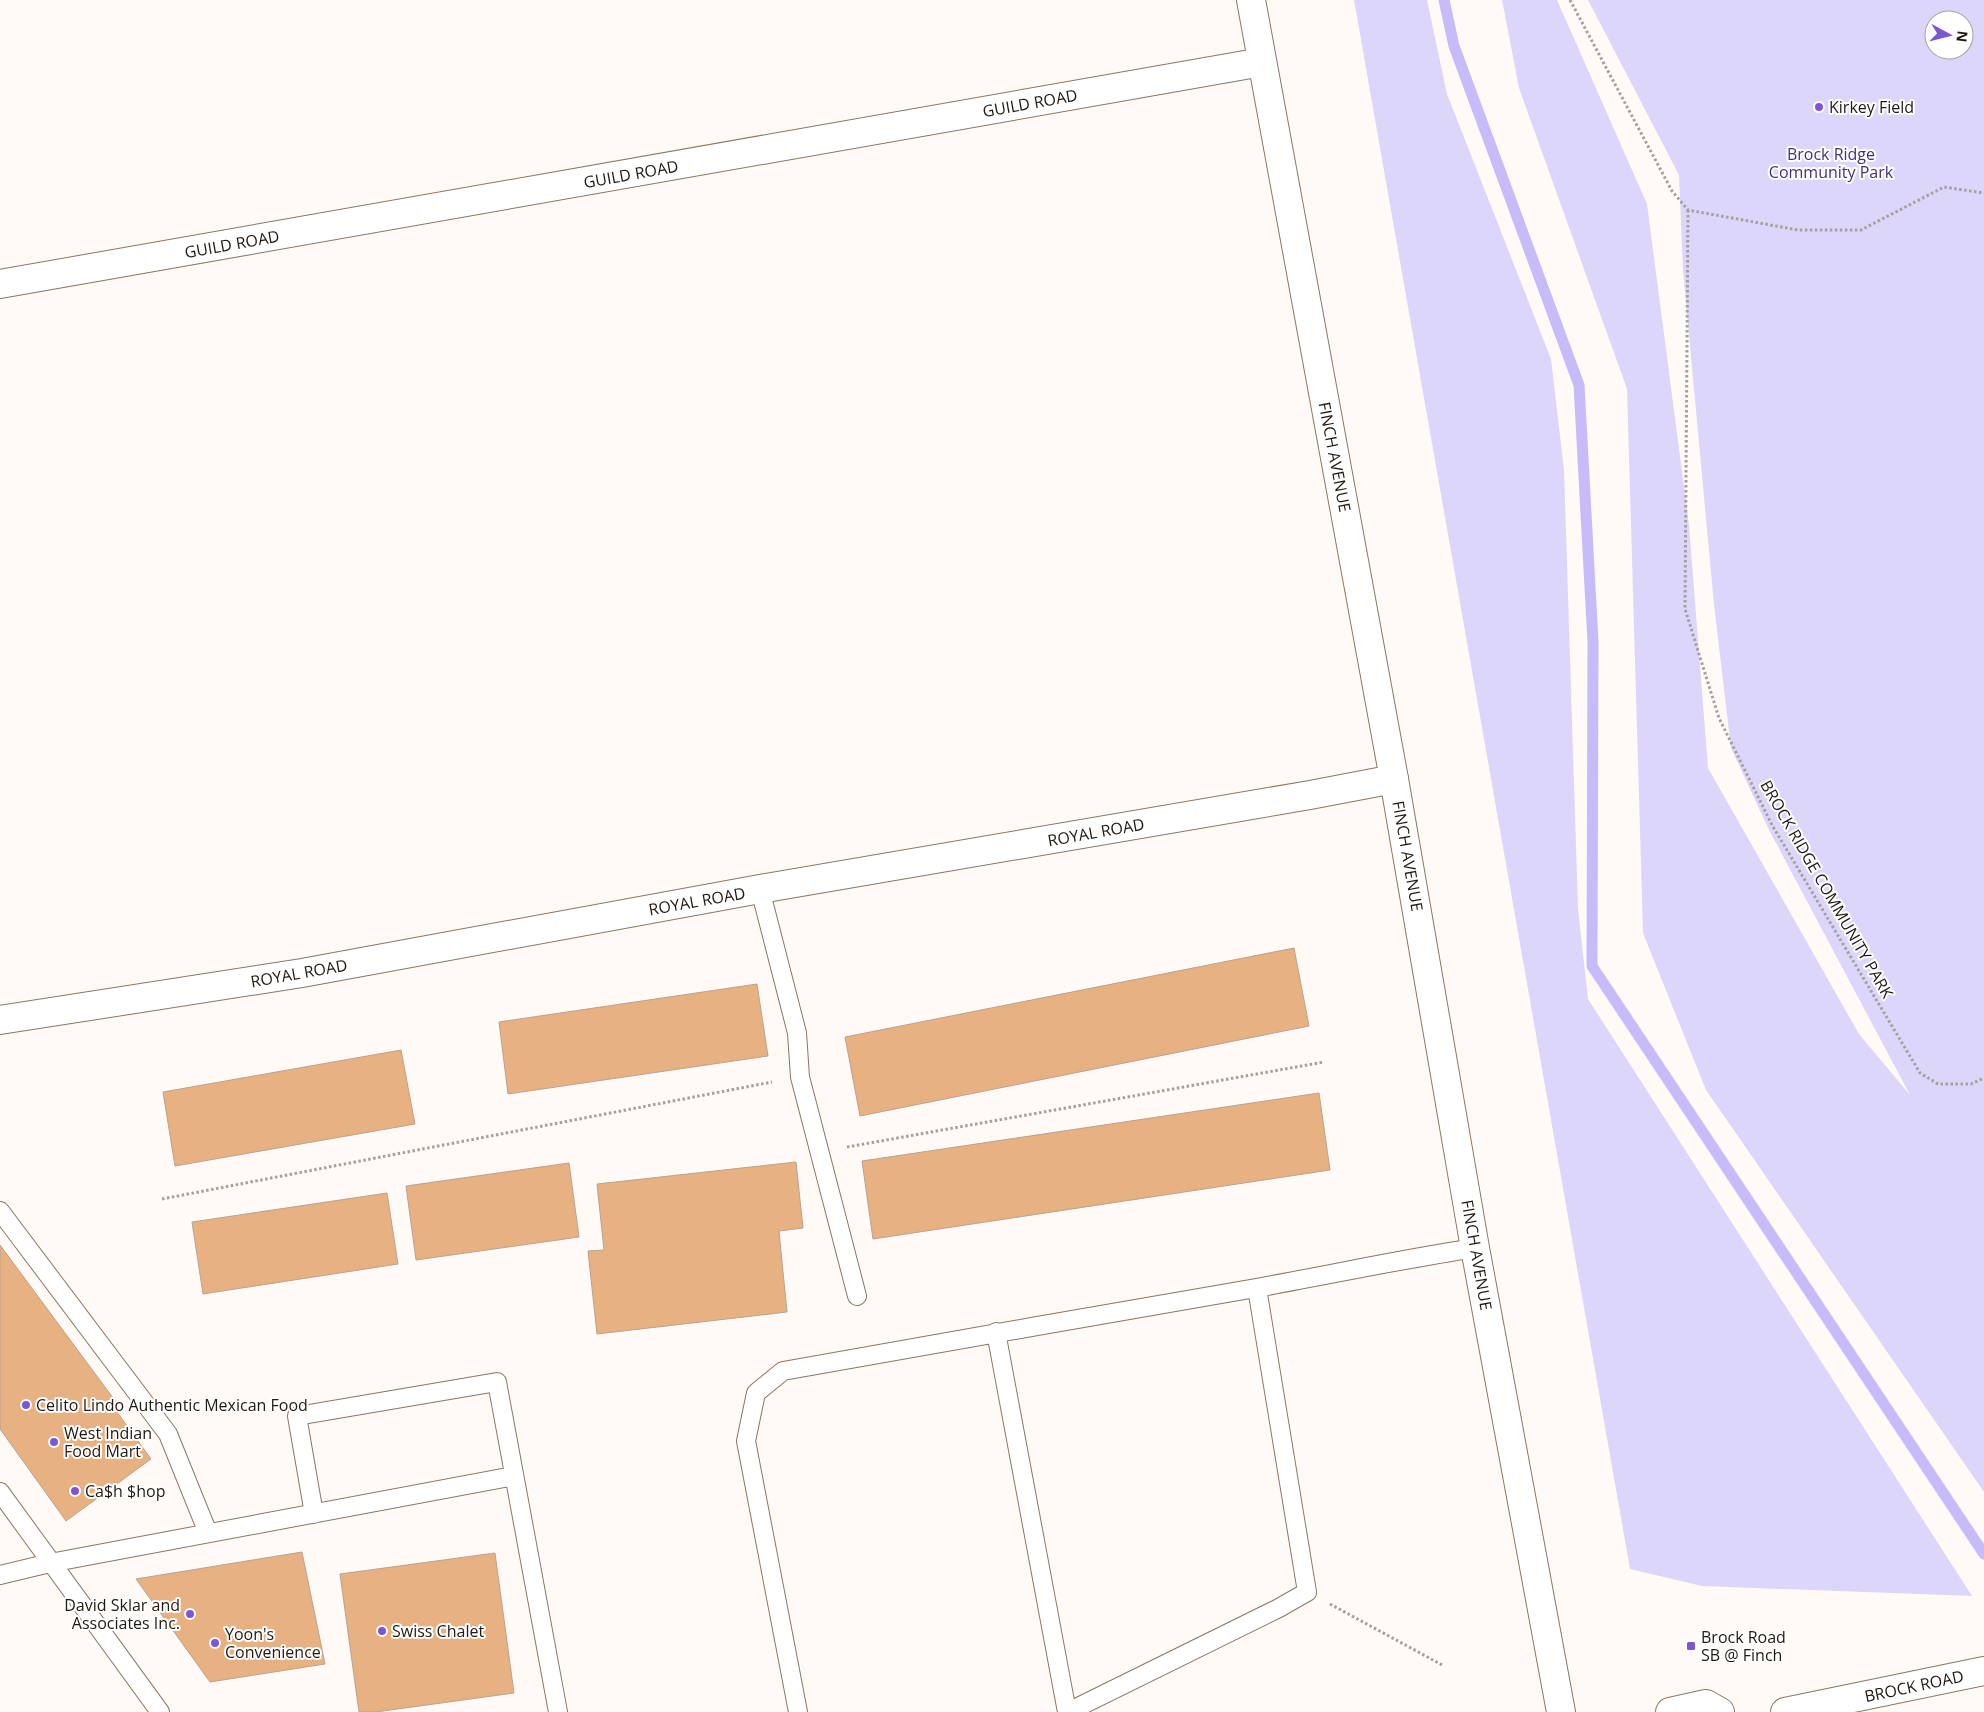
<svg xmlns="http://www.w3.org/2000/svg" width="1984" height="1712" font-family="'Open Sans',sans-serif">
	<rect width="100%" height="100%" fill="#fffaf6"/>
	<!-- green -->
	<path fill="#ddd6fb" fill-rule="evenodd" d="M1354,0H1427L1447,94L1551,359L1564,470L1578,909L1588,999L1972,1596L1702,1586L1630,1569Z
		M1502,0H1557L1647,204L1689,525L1708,768L1859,1034L1910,1095L1768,828L1731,748L1714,605L1683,270L1679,175L1588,0H1984V1492L1706,1090L1643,933L1627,389L1519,88ZM1934,20H1964V50H1934Z"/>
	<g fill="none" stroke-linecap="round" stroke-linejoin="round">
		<!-- stream -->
		<path stroke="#c8bbfa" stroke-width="11" d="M1444,0L1454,46L1579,385L1593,642L1592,966L1984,1554"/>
	</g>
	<!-- building -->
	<path fill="#e8b182" stroke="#b9a290" d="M1294,948L1309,1026L860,1116L845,1037Z
		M757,984L768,1056L508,1094L499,1022Z
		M401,1050L415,1124L175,1166L163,1092Z
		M1319,1093L1330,1170L873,1239L862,1161Z
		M796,1162L803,1228L779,1231L787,1312L597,1334L588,1251L604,1250L597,1184Z
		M569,1163L579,1237L416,1260L406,1186Z
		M387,1193L398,1264L203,1294L192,1222Z
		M0,1245L116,1402L112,1405L151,1459L66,1521L0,1429Z
		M302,1552L325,1664L210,1682L136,1579Z
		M495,1553L514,1693L376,1712H359L340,1574Z"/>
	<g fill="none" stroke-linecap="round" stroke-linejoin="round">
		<defs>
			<path id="lane" d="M760,889L797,1033L800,1077L857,1296
				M0,1211L168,1434L208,1533
				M996,1332L1067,1712
				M0,1492L160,1712
				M314,1514L297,1416L497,1382L558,1712
				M0,1575L50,1563L514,1476
				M798,1712L746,1441L756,1393L783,1371C941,1342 1098,1316 1256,1288C1329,1275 1402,1259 1475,1248
				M1068,1712L1279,1608L1307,1592L1257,1288"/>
			<path id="street" d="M0,284L1262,62
				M0,1020L302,973L760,889L1310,795L1394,779"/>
			<path id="secondary" d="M1251,0L1394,779L1475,1248L1561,1712
				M1670,1712L1706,1704L1720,1712
				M1785,1712L1984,1671"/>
		</defs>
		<!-- lane casing -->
		<use href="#lane" stroke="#8b7664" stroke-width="20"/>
		<!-- street casing -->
		<use href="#street" stroke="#8b7664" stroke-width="30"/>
		<!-- secondary casing -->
		<use href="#secondary" stroke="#8b7664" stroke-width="30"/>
		<!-- path -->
		<path stroke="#a6a09b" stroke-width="3" stroke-dasharray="2.5 2.5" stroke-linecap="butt" d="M1570,0L1672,191L1688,210L1798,230H1861L1944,187L1984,193
			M1688,210L1685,609L1719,718L1772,825L1920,1073L1938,1084H1971L1984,1078
			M847,1147L1324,1062
			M162,1199L772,1082
			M1330,1604L1444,1666"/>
		<!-- lane -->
		<use href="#lane" stroke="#fff" stroke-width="18"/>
		<!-- street -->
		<use href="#street" stroke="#fff" stroke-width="28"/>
		<!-- secondary -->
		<use href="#secondary" stroke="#fff" stroke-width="28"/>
	</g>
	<!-- markers -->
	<g fill="#7d57d1" stroke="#fff" stroke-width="2">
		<circle cx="1819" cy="107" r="5"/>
		<circle cx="26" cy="1405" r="5"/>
		<circle cx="54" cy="1442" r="5"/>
		<circle cx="75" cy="1491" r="5"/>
		<circle cx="190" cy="1614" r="5"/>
		<circle cx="382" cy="1631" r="5"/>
		<circle cx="215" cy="1643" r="5"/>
		<rect x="1686" y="1641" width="10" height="10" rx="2.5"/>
	</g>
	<g text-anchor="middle" stroke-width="4" stroke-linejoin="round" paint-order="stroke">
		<!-- street labels -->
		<g font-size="16" fill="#211912" stroke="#fff">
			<text transform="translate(1030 103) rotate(-10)" y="6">GUILD ROAD</text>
			<text transform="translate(631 174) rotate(-10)" y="6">GUILD ROAD</text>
			<text transform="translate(232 244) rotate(-10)" y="6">GUILD ROAD</text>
			<text transform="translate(1335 457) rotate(79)" y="6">FINCH AVENUE</text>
			<text transform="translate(1096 832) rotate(-10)" y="6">ROYAL ROAD</text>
			<text transform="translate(1408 856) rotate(80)" y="6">FINCH AVENUE</text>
			<text transform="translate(1827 889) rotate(60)" y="6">BROCK RIDGE COMMUNITY PARK</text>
			<text transform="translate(697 901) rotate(-10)" y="6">ROYAL ROAD</text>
			<text transform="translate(299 973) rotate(-10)" y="6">ROYAL ROAD</text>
			<text transform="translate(1477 1255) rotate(80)" y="6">FINCH AVENUE</text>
			<text transform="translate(1914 1686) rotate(-12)" y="6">BROCK ROAD</text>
		</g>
		<!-- poi labels -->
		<g font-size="16" fill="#211912" stroke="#fff" text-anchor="start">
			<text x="1829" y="113">Kirkey Field</text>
			<text x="36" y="1411">Celito Lindo Authentic Mexican Food</text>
			<text x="64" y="1439">West Indian<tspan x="64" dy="18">Food Mart</tspan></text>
			<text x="85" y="1497">Ca$h $hop</text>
			<text x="180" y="1611" text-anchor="end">David Sklar and<tspan x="180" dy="18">Associates Inc.</tspan></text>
			<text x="392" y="1637">Swiss Chalet</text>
			<text x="225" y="1640">Yoon's<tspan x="225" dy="18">Convenience</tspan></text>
			<text x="1701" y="1643">Brock Road<tspan x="1701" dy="18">SB @ Finch</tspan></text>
		</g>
		<!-- park labels -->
		<g font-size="16" fill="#452f77" stroke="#fff">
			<text x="1831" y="160">Brock Ridge<tspan x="1831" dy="18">Community Park</tspan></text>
		</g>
	</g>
	<!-- north arrow -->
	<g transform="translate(1949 35) rotate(97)"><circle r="24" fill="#ffffff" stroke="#a6a3a0"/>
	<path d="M0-4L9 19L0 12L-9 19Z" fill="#7d57d1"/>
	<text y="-8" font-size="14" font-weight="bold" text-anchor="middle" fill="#211912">N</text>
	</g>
</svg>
